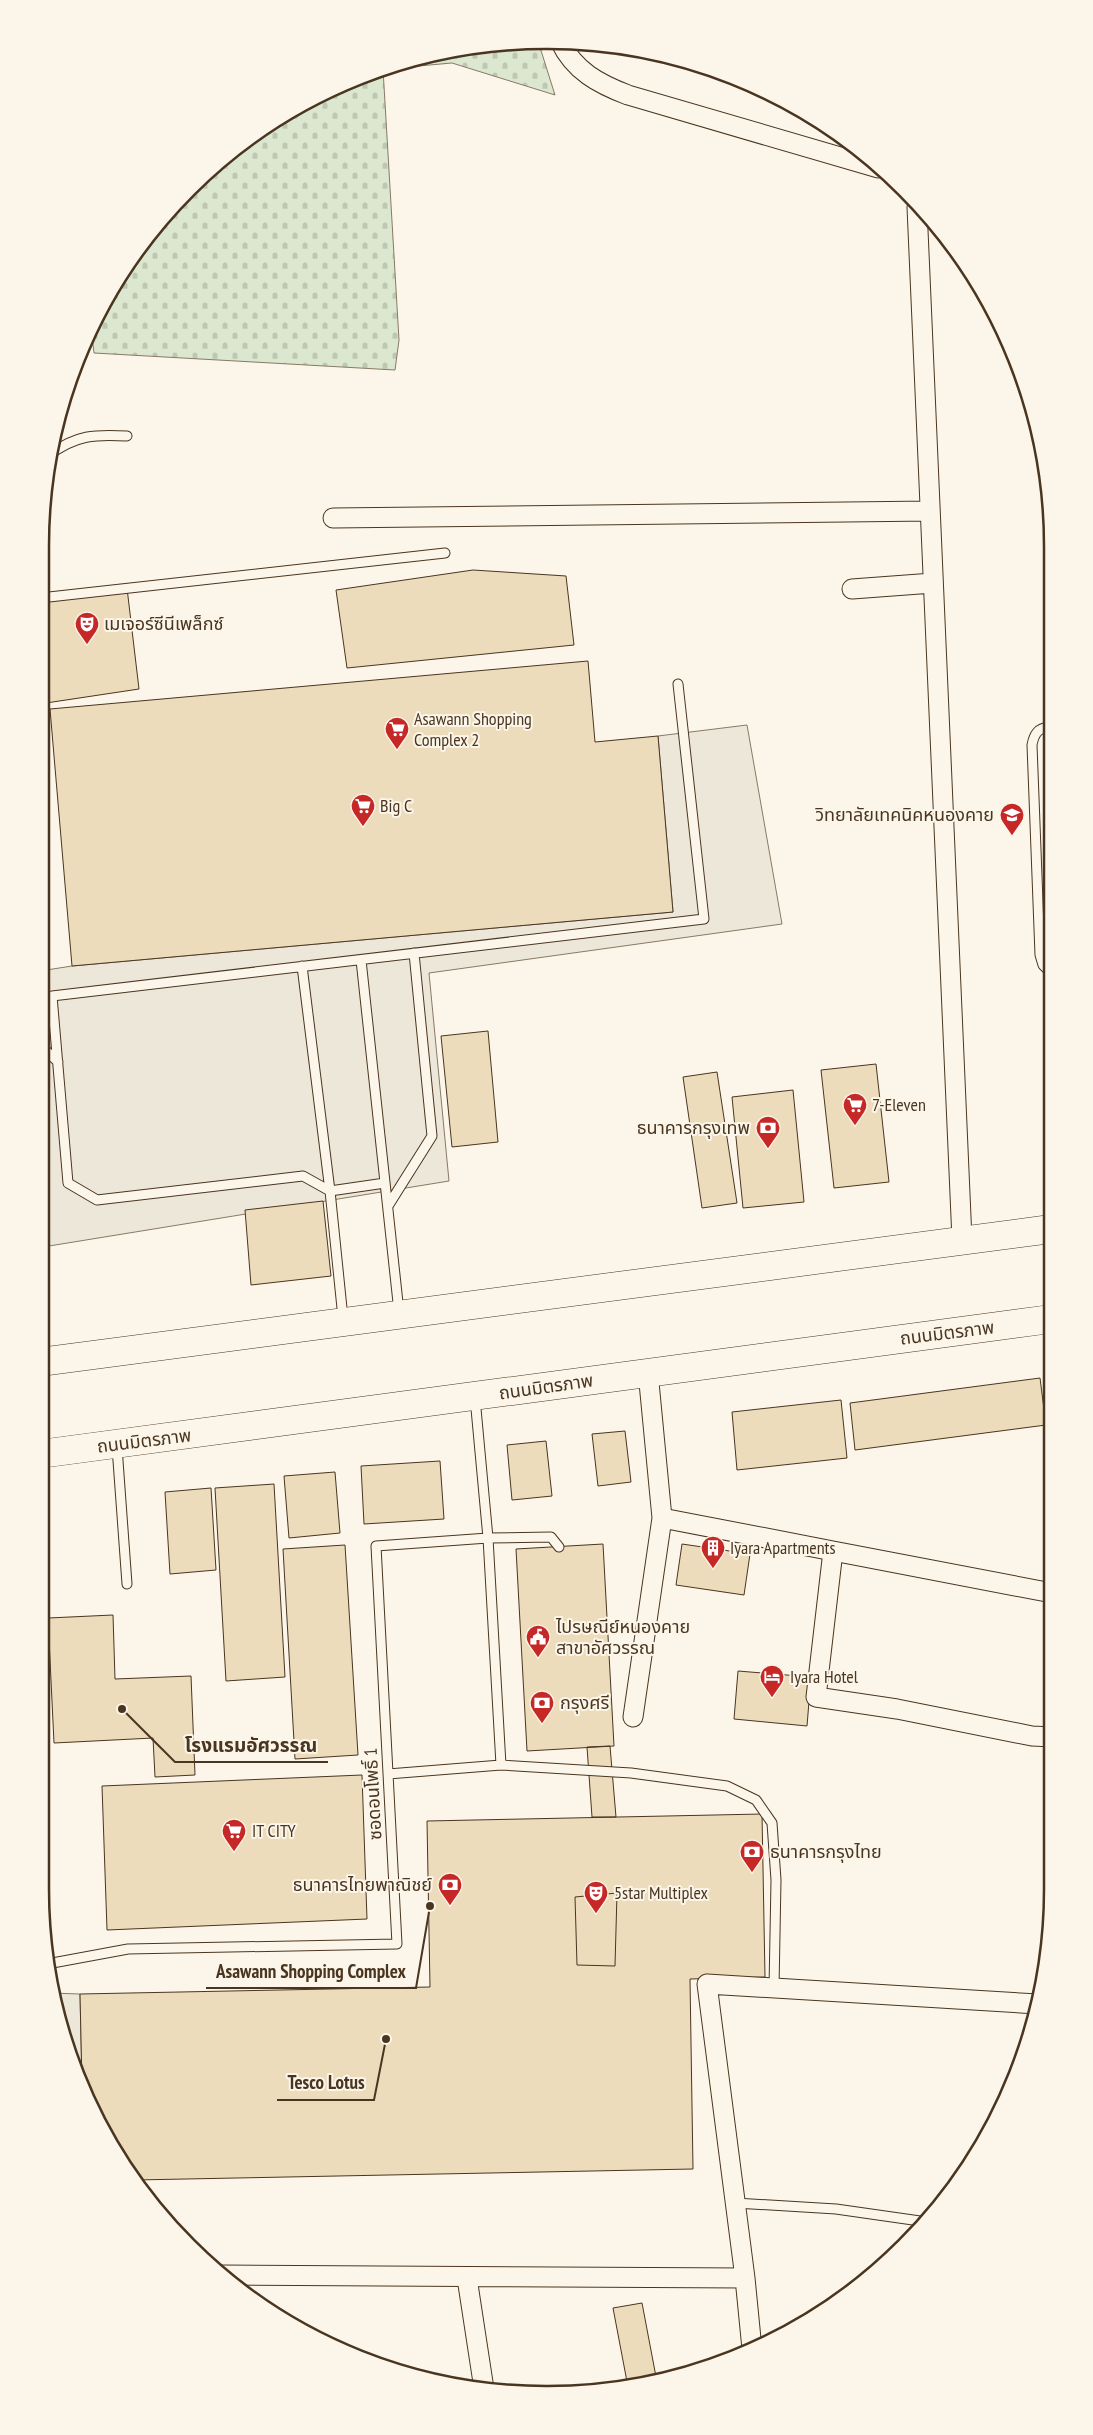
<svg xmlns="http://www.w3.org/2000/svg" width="1093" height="2435" font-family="'PT Sans Narrow','Noto Sans Thai',sans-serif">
	<defs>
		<pattern id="cemetery-stones" width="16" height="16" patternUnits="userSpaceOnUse" patternTransform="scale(1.25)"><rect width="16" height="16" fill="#dce7d0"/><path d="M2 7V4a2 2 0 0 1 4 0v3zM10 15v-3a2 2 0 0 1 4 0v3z" fill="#bec7b2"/></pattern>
	</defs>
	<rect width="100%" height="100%" fill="#fbf6e9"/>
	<!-- cemetery -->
	<path fill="url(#cemetery-stones)" stroke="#887966" d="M538,41L555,95L452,63L385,69L447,50Z
		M383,69L399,340L395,370L94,353L91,329L125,265L188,189L265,126L352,79Z"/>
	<!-- parking -->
	<path fill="#ede7d9" stroke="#887966" d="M747,725L782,924L429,973L449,1181L49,1246L40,1149V971L72,966L673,912L658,736Z
		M51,1993L80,1994L82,2084L67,2052Z"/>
	<!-- building -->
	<path fill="#ecdcbc" stroke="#4a3520" d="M473,570L566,576L574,645L347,668L336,590Z
		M127,588L139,689L46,703L49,776L40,777V601Z
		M588,661L595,742L658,736L673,912L72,966L50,709Z
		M488,1031L498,1142L452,1147L441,1036Z
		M876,1064L889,1182L834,1188L821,1070Z
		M717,1072L737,1203L702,1208L683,1077Z
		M793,1090L804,1202L743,1208L732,1097Z
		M323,1201L331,1276L251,1285L245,1210Z
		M1040,1378L1046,1425L855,1450L850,1403Z
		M841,1400L847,1458L737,1470L732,1412Z
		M625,1431L631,1482L598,1486L592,1434Z
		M546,1441L552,1496L512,1500L507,1445Z
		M440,1461L444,1519L364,1524L361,1466Z
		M335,1472L340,1533L289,1538L284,1476Z
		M274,1484L285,1677L226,1681L215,1488Z
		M211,1488L216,1570L170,1574L165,1492Z
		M603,1544L614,1746L527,1751L516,1549Z
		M682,1544L750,1554L744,1595L676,1585Z
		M345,1545L358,1755L295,1759L283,1549Z
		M113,1615L115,1679L191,1676L195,1775L155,1777L153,1738L54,1743L48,1618Z
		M738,1671L811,1677L807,1726L734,1719Z
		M610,1746L616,1817H592L587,1747Z
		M362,1775L367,1919L107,1930L102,1786Z
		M762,1814L765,1977L690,1979L693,2169L135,2180L108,2141L82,2084L80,1994L430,1987L427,1821Z
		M617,1893L615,1966L577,1965L575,1897Z
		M642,2303L657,2382L628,2387L613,2308Z"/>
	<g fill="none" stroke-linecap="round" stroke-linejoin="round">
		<defs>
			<path id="service" d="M49,455C76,435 95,434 127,436
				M40,598L445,553
				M1049,727C1038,728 1034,734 1032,745L1040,955L1043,965L1050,972
				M361,960L399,1312
				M302,966L330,1191L385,1183
				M40,1045L58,1062
				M388,1206L432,1136L414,953
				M343,1318L330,1191L303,1176L97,1200L68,1183L52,996L704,919L678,684
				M117,1447L127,1584
				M501,1765L488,1538L551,1537L559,1547
				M388,1774L501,1765L631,1773L727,1786L756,1800L772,1823L776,1880L774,1988
				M47,1964L128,1949L397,1944L376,1546L488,1538L475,1398
				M735,2203L836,2209L927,2222"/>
			<path id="minor" d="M560,41C574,71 599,84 628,95L878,168
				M917,207L962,1240
				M333,518L930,511
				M852,589L933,583
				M662,1518L833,1551
				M1052,1593L833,1551L816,1697L897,1709L1032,1736L1053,1737
				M633,1717L662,1518L648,1372
				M221,2275L745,2278L707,1984L1038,2004
				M467,2278L484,2389
				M745,2278L752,2349"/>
			<path id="primary" d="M40,1362L1051,1229
				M40,1454L1051,1319"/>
		</defs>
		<!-- service casing -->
		<use href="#service" stroke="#4a3520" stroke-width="11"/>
		<!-- minor casing -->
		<use href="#minor" stroke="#4a3520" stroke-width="21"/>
		<!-- primary casing -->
		<use href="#primary" stroke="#4a3520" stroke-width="29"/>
		<!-- service -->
		<use href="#service" stroke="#fbf6e9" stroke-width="9"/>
		<!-- minor -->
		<use href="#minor" stroke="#fbf6e9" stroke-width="19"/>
		<!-- primary -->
		<use href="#primary" stroke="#fbf6e9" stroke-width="28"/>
	</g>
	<!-- icons -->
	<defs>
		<symbol id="theatre-pin" viewBox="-11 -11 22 30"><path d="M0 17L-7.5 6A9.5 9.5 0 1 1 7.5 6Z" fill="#c62828" stroke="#fbf6e9"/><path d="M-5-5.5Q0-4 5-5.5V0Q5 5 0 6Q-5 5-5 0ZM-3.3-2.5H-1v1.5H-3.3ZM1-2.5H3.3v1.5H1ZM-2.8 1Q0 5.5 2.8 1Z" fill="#fff"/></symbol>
		<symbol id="supermarket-pin" viewBox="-11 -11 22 30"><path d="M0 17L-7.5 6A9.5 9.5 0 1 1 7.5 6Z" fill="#c62828" stroke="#fbf6e9"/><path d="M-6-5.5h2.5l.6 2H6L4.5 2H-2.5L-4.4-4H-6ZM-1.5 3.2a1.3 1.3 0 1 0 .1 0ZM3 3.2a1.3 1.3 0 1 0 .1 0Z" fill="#fff"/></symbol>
		<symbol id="university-pin" viewBox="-11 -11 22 30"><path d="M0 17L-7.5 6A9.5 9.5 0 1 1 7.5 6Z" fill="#c62828" stroke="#fbf6e9"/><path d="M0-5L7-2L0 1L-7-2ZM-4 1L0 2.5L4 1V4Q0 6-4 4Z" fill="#fff"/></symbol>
		<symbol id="bank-pin" viewBox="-11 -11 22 30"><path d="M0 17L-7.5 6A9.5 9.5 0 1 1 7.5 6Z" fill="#c62828" stroke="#fbf6e9"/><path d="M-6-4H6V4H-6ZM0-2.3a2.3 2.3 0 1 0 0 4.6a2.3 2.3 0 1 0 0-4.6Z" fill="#fff"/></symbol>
		<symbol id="building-pin" viewBox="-11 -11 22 30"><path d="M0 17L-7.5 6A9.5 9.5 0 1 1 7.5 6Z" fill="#c62828" stroke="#fbf6e9"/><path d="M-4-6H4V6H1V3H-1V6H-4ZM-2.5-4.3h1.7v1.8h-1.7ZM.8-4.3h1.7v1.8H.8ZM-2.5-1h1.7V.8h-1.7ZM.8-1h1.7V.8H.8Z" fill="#fff"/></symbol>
		<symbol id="civic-pin" viewBox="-11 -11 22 30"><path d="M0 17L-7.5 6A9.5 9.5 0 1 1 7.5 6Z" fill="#c62828" stroke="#fbf6e9"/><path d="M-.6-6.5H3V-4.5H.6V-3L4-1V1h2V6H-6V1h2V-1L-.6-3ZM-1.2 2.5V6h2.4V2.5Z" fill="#fff"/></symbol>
		<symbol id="hotel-pin" viewBox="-11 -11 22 30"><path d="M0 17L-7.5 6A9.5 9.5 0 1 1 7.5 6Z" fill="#c62828" stroke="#fbf6e9"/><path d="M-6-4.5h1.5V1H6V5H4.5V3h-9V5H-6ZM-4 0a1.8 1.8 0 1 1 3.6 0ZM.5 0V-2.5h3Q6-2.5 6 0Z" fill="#fff"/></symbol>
	</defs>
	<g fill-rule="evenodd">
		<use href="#theatre-pin" x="73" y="610" width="28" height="38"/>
		<use href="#supermarket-pin" x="383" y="715" width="28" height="38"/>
		<use href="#supermarket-pin" x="349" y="792" width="28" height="38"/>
		<use href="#university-pin" x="998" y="801" width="28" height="38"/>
		<use href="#supermarket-pin" x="841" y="1091" width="28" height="38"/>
		<use href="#bank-pin" x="754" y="1114" width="28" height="38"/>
		<use href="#building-pin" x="699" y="1534" width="28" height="38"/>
		<use href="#civic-pin" x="524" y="1623" width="28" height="38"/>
		<use href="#hotel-pin" x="758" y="1663" width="28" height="38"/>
		<use href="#bank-pin" x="528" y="1689" width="28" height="38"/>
		<use href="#supermarket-pin" x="220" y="1817" width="28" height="38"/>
		<use href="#bank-pin" x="738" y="1838" width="28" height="38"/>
		<use href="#bank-pin" x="436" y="1871" width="28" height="38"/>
		<use href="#theatre-pin" x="582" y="1879" width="28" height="38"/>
	</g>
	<g text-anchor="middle" stroke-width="4" stroke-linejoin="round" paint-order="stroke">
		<!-- poi labels -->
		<g font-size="18" fill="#4a3520" stroke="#fbf6e9" text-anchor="start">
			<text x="104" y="630">เมเจอร์ซีนีเพล็กซ์</text>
			<text x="414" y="725">Asawann Shopping<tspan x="414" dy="21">Complex 2</tspan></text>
			<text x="380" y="812">Big C</text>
			<text x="994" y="821" text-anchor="end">วิทยาลัยเทคนิคหนองคาย</text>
			<text x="872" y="1111">7-Eleven</text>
			<text x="750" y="1134" text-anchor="end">ธนาคารกรุงเทพ</text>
			<text x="730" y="1554">Iyara Apartments</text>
			<text x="556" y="1633">ไปรษณีย์หนองคาย<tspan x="556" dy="21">สาขาอัศวรรณ</tspan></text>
			<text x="790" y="1683">Iyara Hotel</text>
			<text x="560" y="1709">กรุงศรี</text>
			<text x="252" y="1837">IT CITY</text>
			<text x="770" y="1858">ธนาคารกรุงไทย</text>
			<text x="432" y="1891" text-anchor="end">ธนาคารไทยพาณิชย์</text>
			<text x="614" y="1899">5star Multiplex</text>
		</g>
		<!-- street labels -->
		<g font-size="18" fill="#4a3520" stroke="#fbf6e9">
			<text transform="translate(947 1333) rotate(-7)" y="6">ถนนมิตรภาพ</text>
			<text transform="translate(546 1387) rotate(-8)" y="6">ถนนมิตรภาพ</text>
			<text transform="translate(144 1441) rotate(-7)" y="6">ถนนมิตรภาพ</text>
			<text transform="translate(373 1794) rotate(-93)" y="6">ซอดอนโพธิ์ 1</text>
		</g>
	</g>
	<!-- crop -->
	<path d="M0 0H1093V2435H0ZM546 49H547A497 497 0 0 1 1044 546V1889A497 497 0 0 1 547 2386H546A497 497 0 0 1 49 1889V546A497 497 0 0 1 546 49Z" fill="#fbf6e9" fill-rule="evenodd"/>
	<path fill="none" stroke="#4a3520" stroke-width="2.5" d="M546 49H547A497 497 0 0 1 1044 546V1889A497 497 0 0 1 547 2386H546A497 497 0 0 1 49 1889V546A497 497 0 0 1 546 49Z"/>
	<!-- callouts -->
	<path fill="none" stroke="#4a3520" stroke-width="2" d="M122 1709L175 1762H328M430 1906L416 1988H206M386 2039L374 2100H277"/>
	<g fill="#4a3520" stroke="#fbf6e9" stroke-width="2">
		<circle cx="122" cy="1709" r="5"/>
		<circle cx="430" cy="1906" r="5"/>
		<circle cx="386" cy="2039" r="5"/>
	</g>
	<g font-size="19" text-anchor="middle" font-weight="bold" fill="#4a3520" stroke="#fbf6e9" stroke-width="4" stroke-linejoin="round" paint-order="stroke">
		<text x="251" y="1752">โรงแรมอัศวรรณ</text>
		<text x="311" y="1978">Asawann Shopping Complex</text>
		<text x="326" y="2089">Tesco Lotus</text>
	</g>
</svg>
